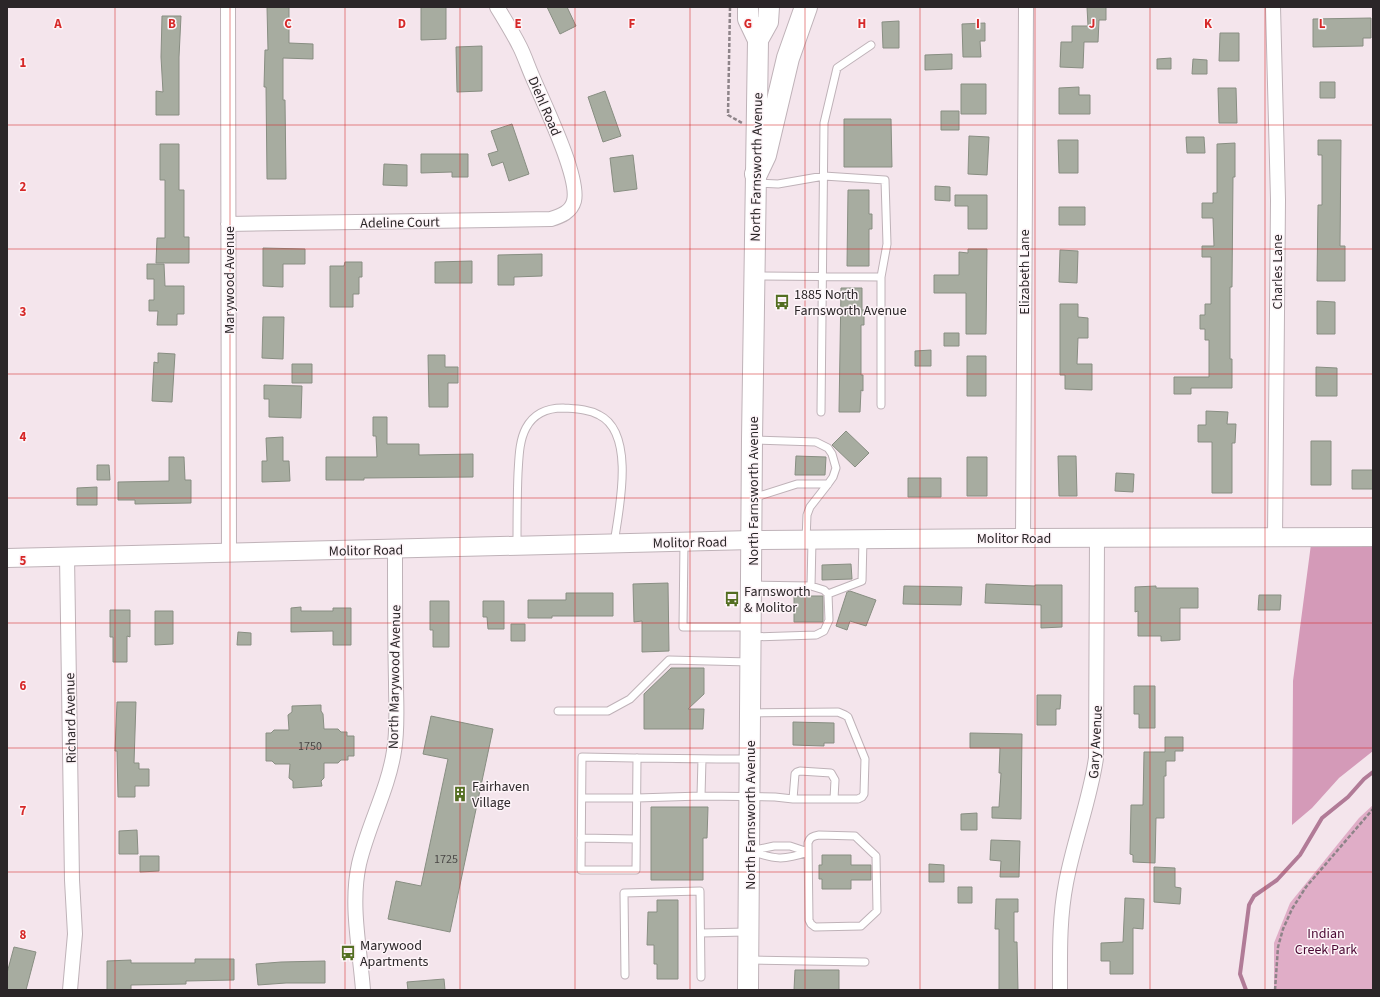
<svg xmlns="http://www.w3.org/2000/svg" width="1380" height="997" font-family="'Source Sans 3',sans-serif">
	<rect width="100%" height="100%" fill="#f4e5ec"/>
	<!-- green -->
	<path fill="#e0adc7" d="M1373,805V990H1274V943L1290,903L1359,818Z"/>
	<!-- forest -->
	<path fill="#d49ab8" d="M1373,528V751L1339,778L1312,808L1292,825L1293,681L1313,529Z"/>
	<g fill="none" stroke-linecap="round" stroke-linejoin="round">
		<!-- stream -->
		<path stroke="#b17b97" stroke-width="4" d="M1246,990L1240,974L1249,905L1254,896L1277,880L1300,855L1322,818L1348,797L1364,779L1373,772"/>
	</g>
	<!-- building -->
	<path fill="#a7aca0" stroke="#888e82" d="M267,7H289V43L313,44V59L283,58V100H285L286,179H267L266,87H264L265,50H268Z
		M421,7H446V39L421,40Z
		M547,7H567L576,26L560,34Z
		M1087,7H1106V20H1099L1098,42H1084L1083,68L1060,67L1061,42H1072V26H1088Z
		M162,16H181L179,57V115H156V91L163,92L161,57Z
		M1371,18V38H1363V46L1313,47V19Z
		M899,21V48H883L882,22Z
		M985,23V41H980L981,57H963L962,24Z
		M1220,33H1239V61H1219Z
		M482,46V91L457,92L456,47Z
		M952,54V69L925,70V55Z
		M1171,58V69H1157V59Z
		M1193,59L1207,60V74H1192Z
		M1320,82H1335V98H1320Z
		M961,84H986V114H961Z
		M1079,87V95H1090V114H1059V88Z
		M1218,88H1236L1237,123H1219Z
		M605,91L621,136L603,142L588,97Z
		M941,111H959V130H941Z
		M844,119H891L892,167H844Z
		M512,124L529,174L509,181L503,162L492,166L488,154L498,151L491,131Z
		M969,136L989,137L987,175L968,174Z
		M1186,137H1204L1205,153H1187Z
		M1058,140H1078V173H1059Z
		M1318,140H1341L1340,246H1345V281H1317L1318,205H1322V155H1318Z
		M1235,143V177H1233L1232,287H1230V359H1232V388H1191V394H1174V377H1209V340H1205V329H1200V315H1205V304H1211V257H1202V246H1214L1213,218H1202V203H1213V193H1217V144Z
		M160,144H179V190H184V237H189V263H156L157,238H165V180H160Z
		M421,154H468V177H452V172L421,173Z
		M633,155L637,189L614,192L610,158Z
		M384,164L407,165V186L383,185Z
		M935,186L950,187V201L935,200Z
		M848,190H869V214H872V229H869V266H847Z
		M955,195H987V229H968V206H955Z
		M1059,207H1085V225H1059Z
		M263,248L305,249V264H283V287L263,286Z
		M968,249H987L986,334H966V293H934V275H959V252L968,253Z
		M1060,250L1078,251L1077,283L1059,282Z
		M542,254V276L514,277V285H498V255Z
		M472,261V283H435V262Z
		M345,262H362V277H359V294H353V307H330V266H344Z
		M147,264H164L165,286H184V314H177V325H157L158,311H149V300H154V279H147Z
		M841,288H862V310H864V325H861V375H863V391L861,390L860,412H839Z
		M1317,301L1335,302V334H1317Z
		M1060,304H1078V317L1088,318V338H1078L1077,364H1092V390L1065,389V375H1060Z
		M263,317H284L283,359L262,358Z
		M944,333H959V346H944Z
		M931,350V366H915V351Z
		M158,353L175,354L172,402L152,401L154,362L158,363Z
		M428,355H445V367H458V383H448V407H429Z
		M967,356H986V396H967Z
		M292,364H312V383H292Z
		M1316,367L1337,368V396H1316Z
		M264,385L302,386L301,418L269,417V399H264Z
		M1206,411L1228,412L1227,424H1236L1235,443H1232V493H1212V442H1198V425H1206Z
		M373,417H387V444H419V455L473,454V477L364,478V480H326V457H377L376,436H373Z
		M846,431L869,453L855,467L832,445Z
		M283,437V461H289L290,481L262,482V461H267L266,438Z
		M1311,441H1331V485H1311Z
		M796,456L826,457L825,475H795Z
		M1058,456H1076L1077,496H1059Z
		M169,457H184L185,480H191V503L135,504V500H118V482L169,481Z
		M967,457H987V496H967Z
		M97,465H109L110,480H97Z
		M1352,470H1373V489H1352Z
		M1116,473L1134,474L1133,492L1115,491Z
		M908,478H941V497H908Z
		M97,487V505H77V488Z
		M851,564L852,579L822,580V565Z
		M668,583L669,651L642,652V621L634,622L633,584Z
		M986,584L1035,586V585H1062V627L1041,628V605L985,603Z
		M904,586L962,587L961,605L903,604Z
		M1156,586V588H1198V608H1180V640L1161,641V636H1138V611L1135,612V587Z
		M850,591L876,600L866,626L850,621L847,630L836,626L847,592Z
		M566,593H613V616H552V618H528V600H566Z
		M1259,595H1281L1280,610H1258Z
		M794,596H823V622H794Z
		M430,601H449V647H433V630H430Z
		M483,601H504V629H488L487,617H483Z
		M301,607V611H333V608H351V645H333V631L291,632V608Z
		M110,610H130V637L127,636V662H113V637H110Z
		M155,611H173V644L155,645Z
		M511,624H525V641H511Z
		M238,632L251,633V645H237Z
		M671,668H704V694L688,709H704L703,729H644V694Z
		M1134,686H1155V728H1139V714H1134Z
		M1037,695H1061L1060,709H1056V725H1037Z
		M117,702H136L134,763H139V769H149V786H135V797H118L117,751H115Z
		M321,705V711L323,714L324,729H338L341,732H347V736H354V756H348V760H341L338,763H324V778L321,781L322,786L293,788V781L289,778L290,764H275L272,761H266V733H271L274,730H289L288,715L292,712V706Z
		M431,716L493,729L450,932L388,919L396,881L421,886L448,759L423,754Z
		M793,722L834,723V743H824V746L793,745Z
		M970,733L1022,734L1021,819L992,818V807H999L1001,773H999L1000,748H970Z
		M1165,737H1183V751H1175V761H1166V776H1164V818H1156L1155,863L1133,862V855L1130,854L1131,805H1143L1144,752H1165Z
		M651,807H708L707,838H703V880H651Z
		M977,813V830H961V814Z
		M137,830L138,854H119V831Z
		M991,840L1020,841L1019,877H1000L1001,861L990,860Z
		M822,855H851V865H871V880H851V889H822V879H819V865H822Z
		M140,856H159V871L140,872Z
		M929,864L944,865V882H929Z
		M1154,867L1175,868V887L1181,888L1180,904L1154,902Z
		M958,887H972V903H958Z
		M1125,898L1144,899L1143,929L1133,928V974H1110V961H1101V943L1123,942Z
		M996,899H1018V912H1014V942H1017L1018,990H999V929H995Z
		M657,900H678V979H657V964H654V945H647L648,912H657Z
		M14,947L36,952L26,990H7V973Z
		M195,959H234V980L186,981V984L131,985V990H107V961L131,960V963H195Z
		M325,961V983H286L258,985L256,964L281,962Z
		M795,970H839V990H794Z
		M444,979L445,990H408L407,982Z"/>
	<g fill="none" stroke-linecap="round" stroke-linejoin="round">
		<defs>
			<path id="service" d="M758,183L778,184L824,176L885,180L887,244L881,277V405
				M757,276L881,277
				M821,412L824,123L837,68L871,45
				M753,440L816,442L828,448L832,454L836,468L833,477L828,484L810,507L807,515L806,540
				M753,498L797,484H828
				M684,542L683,627H749
				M517,546C517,521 517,497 518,473C519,458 519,441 526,428C534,413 547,408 563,408C576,409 588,409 599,415C636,433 619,510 614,543
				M811,586L812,540
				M828,594L862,581L863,539
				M751,637L816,635L824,631L829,620L828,594L824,590L811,586L752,585
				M558,711H608L630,699L669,660L750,662
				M637,758L636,870H581L582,757C637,758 693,759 748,759
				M701,796L702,759
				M582,798H637L701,796L775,797L793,799H858L862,797L864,794L865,759L848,717L845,715L838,712L750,713
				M793,799L795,774L797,772L800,771L831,773L835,780L834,799
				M819,835L855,836L876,856L877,911L861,926L815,927L811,924L809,920L808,843C810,837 813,836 819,835Z
				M581,838L636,839
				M774,846H790L808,852C782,861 775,859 750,851Z
				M701,933L746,932
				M749,960L865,962
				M625,975L624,893L700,891L701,977"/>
			<path id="minor" d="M228,7L229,553
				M1273,7L1278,200L1275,537
				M228,224L551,219C561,216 571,212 574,201C580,177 543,102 533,78C528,67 525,57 520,47C513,33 505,20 497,7
				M1023,538L1026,7
				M67,556L72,880L75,934L70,990
				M363,990C360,949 350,905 359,864C368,825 388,790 394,751C398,729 396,705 396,682C395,638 395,593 395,549
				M1060,990C1060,954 1059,919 1066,883C1074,840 1090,800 1096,758L1097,537"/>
			<path id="tertiary" d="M7,558L752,540L1023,538L1373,537"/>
			<path id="secondary" d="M748,7V19L758,40L752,440L748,990
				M758,40L768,22L769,7"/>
			<path id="motorway" d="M756,174L765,155L788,58L806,7"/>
		</defs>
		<!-- service casing -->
		<use href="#service" stroke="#bfb2b8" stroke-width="9"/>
		<!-- minor casing -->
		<use href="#minor" stroke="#bfb2b8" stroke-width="16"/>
		<!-- tertiary casing -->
		<use href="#tertiary" stroke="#bfb2b8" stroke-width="20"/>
		<!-- secondary casing -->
		<use href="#secondary" stroke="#bfb2b8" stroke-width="22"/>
		<!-- motorway casing -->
		<use href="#motorway" stroke="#bfb2b8" stroke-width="24"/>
		<!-- path -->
		<path stroke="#8e8489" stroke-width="2.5" stroke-dasharray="4 2" stroke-linecap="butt" d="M730,7L728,115L742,123
			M1275,990L1278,947L1283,929L1292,909L1306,887L1373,809"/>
		<!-- service -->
		<use href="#service" stroke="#fff" stroke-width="7"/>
		<!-- minor -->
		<use href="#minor" stroke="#fff" stroke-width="14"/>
		<!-- tertiary -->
		<use href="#tertiary" stroke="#fff" stroke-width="18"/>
		<!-- secondary -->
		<use href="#secondary" stroke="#fff" stroke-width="20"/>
		<!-- motorway -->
		<use href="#motorway" stroke="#fff" stroke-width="22"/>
	</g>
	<!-- grid -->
	<path fill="none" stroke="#d62828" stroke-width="1" stroke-opacity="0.55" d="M115,7V990M230,7V990M345,7V990M460,7V990M575,7V990M690,7V990M805,7V990M920,7V990M1035,7V990M1150,7V990M1265,7V990M7,125H1373M7,249H1373M7,374H1373M7,498H1373M7,623H1373M7,748H1373M7,872H1373"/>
	<!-- icons -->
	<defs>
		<symbol id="bus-bare" viewBox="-9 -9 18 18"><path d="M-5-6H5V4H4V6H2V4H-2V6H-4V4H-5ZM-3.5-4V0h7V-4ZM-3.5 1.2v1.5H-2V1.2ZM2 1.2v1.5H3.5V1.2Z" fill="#536e21" stroke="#fdf4f8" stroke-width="2.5" paint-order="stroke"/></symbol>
		<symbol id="building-bare" viewBox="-9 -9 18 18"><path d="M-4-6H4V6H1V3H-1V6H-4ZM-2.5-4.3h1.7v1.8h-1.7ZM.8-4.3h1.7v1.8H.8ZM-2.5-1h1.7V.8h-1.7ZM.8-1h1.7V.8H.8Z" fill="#536e21" stroke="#fdf4f8" stroke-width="2.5" paint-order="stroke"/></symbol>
	</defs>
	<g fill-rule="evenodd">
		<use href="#bus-bare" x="771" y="291" width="22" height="22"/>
		<use href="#bus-bare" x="721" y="588" width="22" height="22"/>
		<use href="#building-bare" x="449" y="783" width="22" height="22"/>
		<use href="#bus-bare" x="337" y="942" width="22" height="22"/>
	</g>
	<g text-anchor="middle" stroke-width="3" stroke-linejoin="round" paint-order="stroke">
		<!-- number labels -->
		<g font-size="12" fill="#4a4846">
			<text x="310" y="750">1750</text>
			<text x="446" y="863">1725</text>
		</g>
		<!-- street labels -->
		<g font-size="14" fill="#2b2628" stroke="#fdf4f8">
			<text transform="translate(545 106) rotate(67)" y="5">Diehl Road</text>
			<text transform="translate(756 167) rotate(-89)" y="5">North Farnsworth Avenue</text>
			<text transform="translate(400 222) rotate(-1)" y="5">Adeline Court</text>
			<text transform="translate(1024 272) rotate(-90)" y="5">Elizabeth Lane</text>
			<text transform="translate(1277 272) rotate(-90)" y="5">Charles Lane</text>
			<text transform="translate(229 280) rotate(-90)" y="5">Marywood Avenue</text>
			<text transform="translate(753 491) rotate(-90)" y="5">North Farnsworth Avenue</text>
			<text x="1014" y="543">Molitor Road</text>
			<text transform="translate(690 542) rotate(-1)" y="5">Molitor Road</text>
			<text transform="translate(366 550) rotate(-1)" y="5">Molitor Road</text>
			<text transform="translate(394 677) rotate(-89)" y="5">North Marywood Avenue</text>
			<text transform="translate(70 718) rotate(-91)" y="5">Richard Avenue</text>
			<text transform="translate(1095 742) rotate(-87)" y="5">Gary Avenue</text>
			<text transform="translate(750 815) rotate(-90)" y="5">North Farnsworth Avenue</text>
		</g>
		<!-- poi labels -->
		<g font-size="14" fill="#2b2628" stroke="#fdf4f8" text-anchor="start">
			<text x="794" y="299">1885 North<tspan x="794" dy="16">Farnsworth Avenue</tspan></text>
			<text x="744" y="596">Farnsworth<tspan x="744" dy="16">&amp; Molitor</tspan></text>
			<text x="472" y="791">Fairhaven<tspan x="472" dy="16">Village</tspan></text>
			<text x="360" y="950">Marywood<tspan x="360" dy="16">Apartments</tspan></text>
		</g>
		<!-- park labels -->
		<g font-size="14" fill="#4b0833" stroke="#fdf4f8">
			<text x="1326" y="938">Indian<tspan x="1326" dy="16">Creek Park</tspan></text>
		</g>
	</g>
	<g font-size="13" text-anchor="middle" font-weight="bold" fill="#d62828" stroke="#fdf4f8" stroke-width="3" stroke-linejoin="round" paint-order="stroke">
		<text x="58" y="28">A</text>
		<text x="172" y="28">B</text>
		<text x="288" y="28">C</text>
		<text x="402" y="28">D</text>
		<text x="518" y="28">E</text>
		<text x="632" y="28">F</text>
		<text x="748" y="28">G</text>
		<text x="862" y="28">H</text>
		<text x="978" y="28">I</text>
		<text x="1092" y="28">J</text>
		<text x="1208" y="28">K</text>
		<text x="1322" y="28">L</text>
		<text x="23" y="67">1</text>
		<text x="23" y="191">2</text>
		<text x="23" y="316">3</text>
		<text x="23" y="441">4</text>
		<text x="23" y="565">5</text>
		<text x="23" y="690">6</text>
		<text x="23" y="815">7</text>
		<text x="23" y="939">8</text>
	</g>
	<!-- border -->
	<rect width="1380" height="997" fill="none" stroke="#2b2628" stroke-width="16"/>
</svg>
